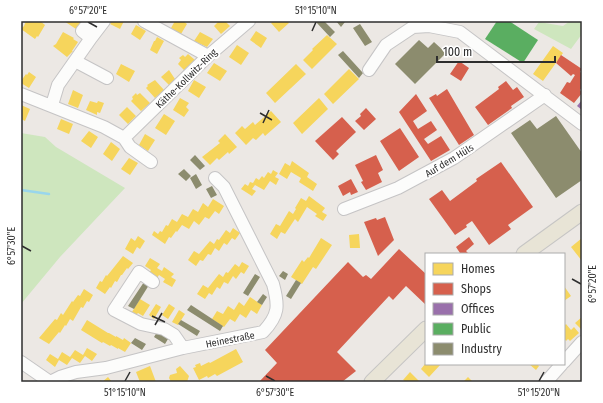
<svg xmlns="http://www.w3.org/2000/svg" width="603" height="403" font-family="'Fira Sans Condensed',sans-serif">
	<rect width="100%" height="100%" fill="#ece8e4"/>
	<!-- green -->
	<path fill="#cee6be" d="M570,21H582V34L571,49L534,29L539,22L563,26Z
		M21,133L45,137L56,147L125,188L60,257L21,304V178L23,175L21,174Z"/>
	<!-- homes -->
	<path fill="#f6d55c" d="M26,21H40L45,25L38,37L37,36L35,39L21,29L24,26Z
		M64,21H82L76,29Z
		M112,21H124L120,29L110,24Z
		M175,21H183L187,24L181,34L171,28Z
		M219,21H225L230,26L221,34L214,26Z
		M273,21H287L289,23L279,32L271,23Z
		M136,25L146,31L140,40L131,34Z
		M256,31L267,38L261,48L250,40Z
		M63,32L74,38L73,39L78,42L72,51H73L67,57L53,46L56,44Z
		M200,32L213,39L207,47L194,41Z
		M327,35L337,44L312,69L303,60L313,50L312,49Z
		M157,37L164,41L157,54L150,50L154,41H155Z
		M237,45L249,53L241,65L229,57Z
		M553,46L563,53L543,81L533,74Z
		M188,54L195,60L184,70L178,64L181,60L179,58L183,55L185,57Z
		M214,63L227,71L220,81L207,73Z
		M121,64L135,71L129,82L116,74Z
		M296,64L306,74L275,103L266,93Z
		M349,69L359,79L333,104L324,94Z
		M169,70L175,79L169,85L161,77Z
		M29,72L36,77L29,88L21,83V81L26,74L27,75Z
		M155,80L164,90L155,98L146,88L148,86L147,85Z
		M194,80L206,87L199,98L188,91Z
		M73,90L83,95L78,108L68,104Z
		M136,93L137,95L140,93L150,103L141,111L131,101L133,99L132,97Z
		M180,98L189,103L186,107L189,110L184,117L173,110Z
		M319,98L328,109L302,134L293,123Z
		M90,101L97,103L98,101L104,103L100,113L97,112V115L86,110Z
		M21,105L30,109L25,121L21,119Z
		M127,107L136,116L128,124L119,115Z
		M271,111L281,122L265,136L263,133L256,140L253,138L246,145L235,133L242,126L245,129L253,122L255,125Z
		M164,114L175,121L166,135L155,128Z
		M61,119L73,124L69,134L57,129Z
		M89,131L98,137L91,148L81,141Z
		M145,134L155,140L148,151L139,145Z
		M225,134L237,147L229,154L228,152L219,160L217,158L210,165L202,157L220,143L218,141Z
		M111,142L120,149L112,161L103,154Z
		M129,158L138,163L130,175L121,169Z
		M292,161L309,173L307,177L317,184L313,191L299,182L301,178L291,172L287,179L279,174L285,163L290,166Z
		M273,170L278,173L275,177L279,179L276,185L270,181L264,190L255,185L252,189L256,191L252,196L241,189L245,184L248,186L250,182L253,183L256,178L259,180L262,176L264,178L268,172L271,174Z
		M309,196L325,208L322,212L327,215L323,221L315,216L317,214L307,207L298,222L295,219L285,234L281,232L277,239L270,234L276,224L280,226L289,211L293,214L296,209L295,208L301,198L306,201Z
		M213,199L224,206L219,214L215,211L209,219L205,217L199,225L194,221L189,229L182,225L177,232L176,231L171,238L169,237L165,244L152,235L154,231L158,234L160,231L162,232L166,225L168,226L172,219L177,222L182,214L188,217L193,209L198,212L203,203L208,207Z
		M233,228L240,233L235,240L232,238L227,245L224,243L219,251L215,248L211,255L208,254L203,261L200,260L196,266L188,260L194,251L199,254L210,241L214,244L217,239L219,240L226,230L230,233Z
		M359,234L360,248H350L349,235Z
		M138,236L145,241L140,249L137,247L133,254L125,249L131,238L135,241Z
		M321,238L332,245L316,269L313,267L302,284L291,277L302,260L304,262L308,257L309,258Z
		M582,238V261L571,247Z
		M123,256L133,263L128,269L127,268L122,275H121L117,282L115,281L111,288L110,287L105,294L96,288L100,281L102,282L106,275L107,276Z
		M150,258L160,264L157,268L162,271L164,267L174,274L171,277L176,280L172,287L163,282L165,279L159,275L157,278L149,273L151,270L145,266Z
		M242,262L249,266L244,274L241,272L236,279L233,276L228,284L224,282L220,289L217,287L212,295L209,293L205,299L197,294L203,285L208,288L219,274L223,277L226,272L228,273L235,264L239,267Z
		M564,286L571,296L564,301Z
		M84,289L93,295L89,302L87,301L83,308L81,307L73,321L70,319L66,326L65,325L60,333L59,332L49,344L39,338L55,319L57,320L61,313L63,315L72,301L73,302L78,295L80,296Z
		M250,297L262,305L257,314L251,310L246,318L240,314L235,322L230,319L224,327L212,319L217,311L223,314L228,306L234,310L239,302L244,306Z
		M140,299L150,305L143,316L138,313L136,315L132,312Z
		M156,304L161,307L154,319L149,315Z
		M169,304L175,308L168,319L162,315Z
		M179,310L185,314L178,325L172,322Z
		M582,317V330L575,323Z
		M87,320L108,333H109L116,337V336L123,340L124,338L131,343L125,352L118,348V349L111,345L110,346L103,342L102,343L81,330Z
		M566,324L571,330L574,327L579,333L570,341L568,339L566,341L564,338V326Z
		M87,348L97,354L92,361L85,356L80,363L72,358L67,365L59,360L55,367L46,360L50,354L58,359L62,352L70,357L75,350L83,355Z
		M236,349L243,362L217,376L215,374L208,378L207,376L199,380L193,368L196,367L195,365L200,363L201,366L209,362L210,363Z
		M425,364H441L429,377L421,369Z
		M529,364H539L538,365L539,366L536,370Z
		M150,366L156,382H140L136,372Z
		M180,366L189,376L187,382H171L169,378L170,375L177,373L176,369Z
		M410,372L420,382H406L403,380Z
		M108,377L112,382H99L101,380L102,382Z
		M468,377L473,382H463Z"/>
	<!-- shops -->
	<path fill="#d6604d" d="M561,55L582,69L580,72L582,73V87L580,90L582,93L574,103L560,93L567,82L570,83L575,75L573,74L571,76L556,63Z
		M459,61L469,68L461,81L450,74Z
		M506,81L513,90L517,87L524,97L511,106L512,108L488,125L475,107L499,89L498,87Z
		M447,89L474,135L459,145L429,98L436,94L437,96Z
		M416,94L427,111L413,121L418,129L431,121L437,130L424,139L428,144L441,136L450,150L431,161L399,112Z
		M366,108L376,119L364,130L355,121L361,116L360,114Z
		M342,117L356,132L336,151L339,154L333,160L315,141Z
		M400,128L419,157L399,171L380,141Z
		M376,155L383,170L378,173L382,182L366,190L361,182L363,181L355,165Z
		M501,162L533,207L508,225L511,229L489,245L472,221L466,225L467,227L455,235L429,199L442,190L450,201L477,181L476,179Z
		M351,179L358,192L351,195L350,192L343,196L338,186Z
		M385,217L394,240L378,256L364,222L376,218L377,220Z
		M469,237L474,244L466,251L469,254H458L460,253L456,247Z
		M399,249L426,274V305L406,286L393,300L389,296L337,352L356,371L342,382H259L277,363L265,350L348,262L363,277L366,275L371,279Z"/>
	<!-- offices -->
	<path fill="#9970ab" d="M582,100V110L577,106Z"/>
	<!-- public -->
	<path fill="#5aae61" d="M497,21H509L538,40L523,63L485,39Z"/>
	<!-- industry -->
	<path fill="#8c8c6e" d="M317,21H324L335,32L330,37L316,22Z
		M336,21H344L345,22L341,27Z
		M360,24L372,42L365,46L353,28Z
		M419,40L428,48L434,42L446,53L415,84L395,64Z
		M343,51L363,73L359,78L338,55Z
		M556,116L582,153V180L556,198L511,133L530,120L537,129Z
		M195,155L205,166L200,170L190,160Z
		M184,169L191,176L186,181L178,174Z
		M196,174L202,185L196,189L190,178Z
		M212,186L217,195L211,198L206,189Z
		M283,271L288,274L285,280L279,276Z
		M255,274L260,277L248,296L243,293Z
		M296,280L301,283L291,299L286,296Z
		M144,282L149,285L134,309L128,306Z
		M263,294L267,297L262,305L257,302Z
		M191,305L223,326L220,331L187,310Z
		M181,320L200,331L197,336L178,324Z
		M157,332L168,339L165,344L154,337Z
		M135,338L146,344L142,350L131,343Z"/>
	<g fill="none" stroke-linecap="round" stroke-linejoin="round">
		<!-- stream -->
		<path stroke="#99d6ec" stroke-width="2.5" d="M21,190L49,194"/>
		<defs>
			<path id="minor" d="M144,21L208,56
				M91,38L104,21
				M75,61L107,78
				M369,70L386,45L413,27L429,26L460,32L582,124
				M21,94L104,127L124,138L208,56L249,21
				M52,105L58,85L91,38L82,31L90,21
				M124,138L130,147L151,162
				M344,209L398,188L454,158L545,95
				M153,282L139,272L114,310L141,324L164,329L174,335L183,348
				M21,362L50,382
				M564,362L582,342
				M50,382L60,377L76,372L106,368L183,348L263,332C279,315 279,306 273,284L224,187L215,178
				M546,382L562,364"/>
			<path id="major" d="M524,254L582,212
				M372,382L426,329"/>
		</defs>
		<!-- minor casing -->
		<use href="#minor" stroke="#c5c4c5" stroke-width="14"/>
		<!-- major casing -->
		<use href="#major" stroke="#c6c5c4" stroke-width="17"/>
		<!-- minor -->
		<use href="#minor" stroke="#fcfcfb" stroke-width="12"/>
		<!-- major -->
		<use href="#major" stroke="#e8e4d6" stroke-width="15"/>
	</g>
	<!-- ticks -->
	<path fill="none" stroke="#2e2e2e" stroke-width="1.5" d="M88,22L97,27M312,31L316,22M260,113L272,120M263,123L269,110M22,246L31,251M572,279L581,284M152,316L165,322M155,325L162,313M266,376L275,381M125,381L130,372M539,381L544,372"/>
	<g text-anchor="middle" stroke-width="4" stroke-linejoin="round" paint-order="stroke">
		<!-- street labels -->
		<g font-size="10" fill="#2e2e2e" stroke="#fff">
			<text transform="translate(186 78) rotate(-44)" y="4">Käthe-Kollwitz-Ring</text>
			<text transform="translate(449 160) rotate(-31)" y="4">Auf dem Hüls</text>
			<text transform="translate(230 339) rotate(-11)" y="4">Heinestraße</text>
		</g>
	</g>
	<!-- border -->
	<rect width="603" height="403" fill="none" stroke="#ffffff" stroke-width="44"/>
	<!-- legend -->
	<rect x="425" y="253" width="140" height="112" fill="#ffffff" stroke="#ababab"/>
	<rect x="433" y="263" width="20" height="12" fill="#f6d55c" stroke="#ababab"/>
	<text x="461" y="273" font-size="12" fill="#2e2e2e">Homes</text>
	<rect x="433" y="283" width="20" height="12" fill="#d6604d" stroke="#ababab"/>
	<text x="461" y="293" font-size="12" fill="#2e2e2e">Shops</text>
	<rect x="433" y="303" width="20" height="12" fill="#9970ab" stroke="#ababab"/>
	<text x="461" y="313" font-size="12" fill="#2e2e2e">Offices</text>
	<rect x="433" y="323" width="20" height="12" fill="#5aae61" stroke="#ababab"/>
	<text x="461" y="333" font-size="12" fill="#2e2e2e">Public</text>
	<rect x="433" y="343" width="20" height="12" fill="#8c8c6e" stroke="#ababab"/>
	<text x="461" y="353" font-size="12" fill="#2e2e2e">Industry</text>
	<!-- scale -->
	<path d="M437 56v6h118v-6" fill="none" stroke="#2e2e2e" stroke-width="2"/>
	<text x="443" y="56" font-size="12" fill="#2e2e2e" stroke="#ffffff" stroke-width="3" paint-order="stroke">100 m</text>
	<rect x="22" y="22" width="559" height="359" fill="none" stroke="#2e2e2e" stroke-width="1.5"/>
	<g font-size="10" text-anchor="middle" fill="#2e2e2e">
		<text x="88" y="14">6°57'20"E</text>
		<text x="316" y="14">51°15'10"N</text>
		<text transform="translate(11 246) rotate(-90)" y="4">6°57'30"E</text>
		<text transform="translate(592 284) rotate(-90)" y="4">6°57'20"E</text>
		<text x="125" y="396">51°15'10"N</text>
		<text x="275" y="396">6°57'30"E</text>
		<text x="539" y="396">51°15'20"N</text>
	</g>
</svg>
